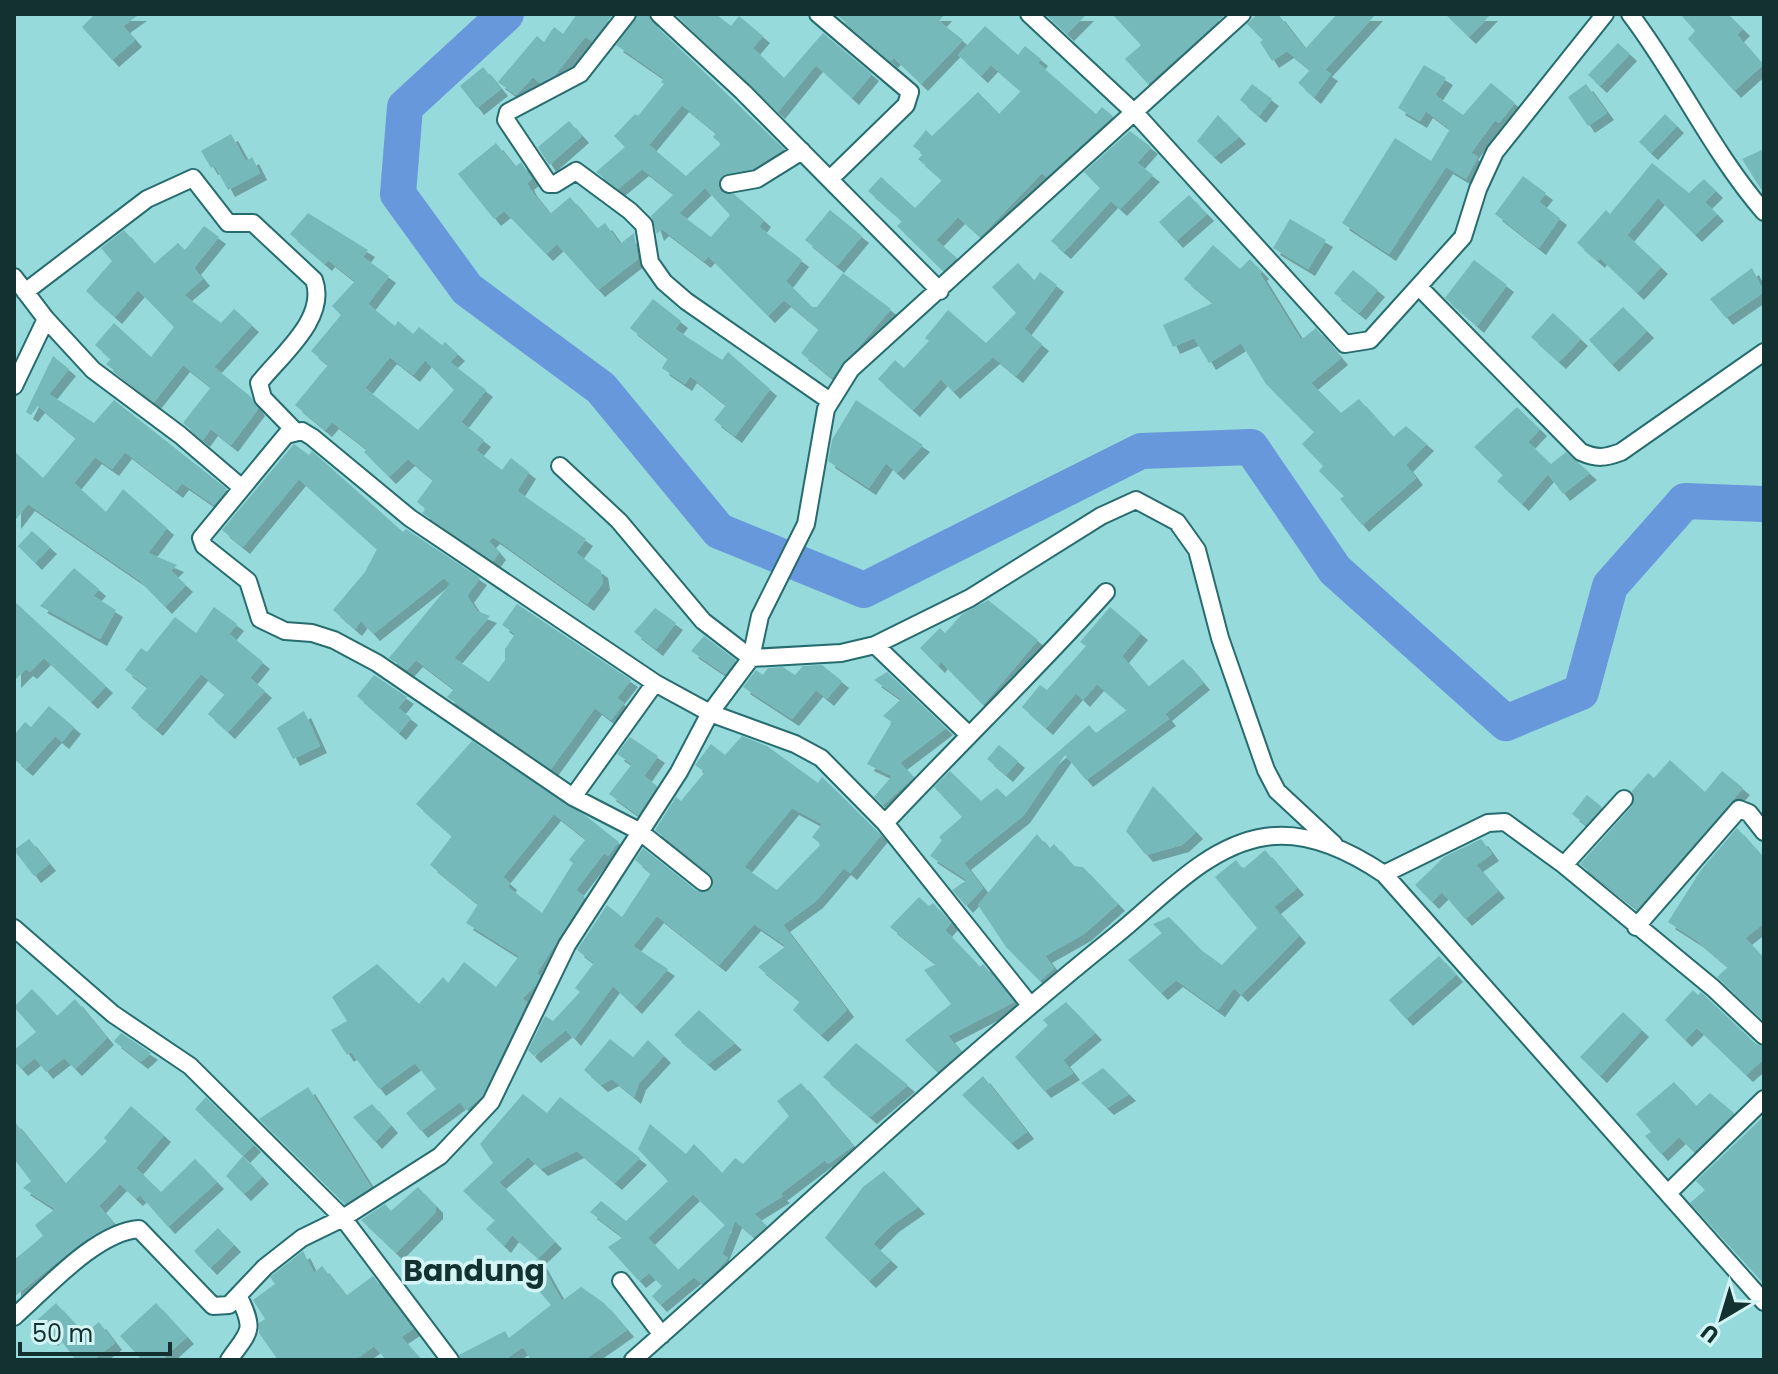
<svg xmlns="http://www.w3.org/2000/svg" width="1778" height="1374" font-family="Poppins,sans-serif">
	<defs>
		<filter id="shadow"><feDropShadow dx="7" dy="7" stdDeviation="0" flood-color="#0004"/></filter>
	</defs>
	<rect width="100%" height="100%" fill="#96dadb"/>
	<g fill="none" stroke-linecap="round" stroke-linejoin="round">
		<!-- river -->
		<path stroke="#6898dc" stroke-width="36" d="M506,14L405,107L398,194L467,289L601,388L719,531L864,590L1141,451L1251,447L1335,570L1506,723L1581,692L1610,586L1685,501L1764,504"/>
	</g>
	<!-- building -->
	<path fill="#76b9ba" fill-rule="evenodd" filter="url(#shadow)" d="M95,14H140L123,26L135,40L112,60L82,27Z
		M577,14H613L592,41L585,37L555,75L540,83L533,77L516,95L498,82L537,36L544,42L554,27L563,34Z
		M638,14H648L652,22L784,149L753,169L723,175L718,185L721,192L734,194L764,220L759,227L802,260L786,281L812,307H817L843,273L891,309L832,378L801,353L819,329L784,300L768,316L708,256L704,261L662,229L657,234L651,216L674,194L642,169L618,189L596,172L625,147L614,136L635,114L638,116L664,84L661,82L664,78L616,45ZM682,105L716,133L713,137L721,144L686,176L649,145ZM705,188L730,215L711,237L679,213Z
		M675,14H716L731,26L739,16L763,36L753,48L784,78L823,33L872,74L852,98L816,65L778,112Z
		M840,14H945L939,21L963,40L921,84L894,58L891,61L838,16Z
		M1045,14H1087L1067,34Z
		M1112,14H1226L1148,84L1125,59L1141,45Z
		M1257,14H1278L1305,49L1337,14H1376L1325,70L1331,74L1314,97L1298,83L1310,70L1287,51L1272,61L1260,42L1263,40L1247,24Z
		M1445,14H1491L1469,37Z
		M1680,14H1728L1743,29L1737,35L1763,65L1734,91L1688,39L1695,31Z
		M985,26L1018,55L1025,46L1041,59L1038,63L1096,114L1102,107L1113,116L1046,177L1042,173L980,237L958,217L936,240L957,258L943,271L897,226L902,221L868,191L881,177L915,208L942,180L918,159L923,154L913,146L926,130L932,136L978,92L999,114L1021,91L991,65L981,76L958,55Z
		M1618,43L1630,54L1600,86L1588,75Z
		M1424,65L1446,78L1435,95L1463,115L1491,83L1515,103L1499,123L1495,120L1471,153L1478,157L1466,179L1446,167L1389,254L1342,223L1395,138L1431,161L1450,129L1426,111L1420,121L1398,108Z
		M483,67L501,89L477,108L460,86Z
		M1252,84L1272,99L1259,116L1240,100Z
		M1586,84L1607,113L1588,126L1568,97Z
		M1665,114L1677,126L1651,153L1639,142Z
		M1218,115L1239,137L1214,157L1197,141Z
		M569,121L582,136L549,165L538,147Z
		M1130,131L1151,147L1137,163L1153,175L1120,209L1111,201L1064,252L1051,241L1100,188L1084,172Z
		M231,134L246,161L252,157L260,173L228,190L215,166L211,168L201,151Z
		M496,143L515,167L521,162L532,179L527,183L530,189L550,214L570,197L597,229L605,223L620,244L634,233L638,259L598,290L557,244L546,254L504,211L494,219L458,174Z
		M1764,149V194L1742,159Z
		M1652,163L1689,193L1704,179L1716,191L1705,202L1717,214L1695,235L1658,198L1627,235L1661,267L1637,293L1600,258L1598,261L1577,243L1606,210L1610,214Z
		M1523,176L1546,193L1539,202L1560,218L1539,248L1495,214Z
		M1189,195L1207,214L1176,241L1159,222Z
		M830,210L862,236L837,266L805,240Z
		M308,213L368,250L363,257L389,276L368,304L395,326L398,321L413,334L419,327L442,345L445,342L458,354L450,362L486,390L461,422L484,440L476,450L502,470L511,458L529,472L517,491L586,539L576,553L601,571L603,583L587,604L493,537L489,541L499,553L493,561L422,513L426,509L417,502L433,480L408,459L389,477L364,452L367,449L332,422L325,430L295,405L328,365L311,351L341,315L332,306L355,281L328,260L325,264L290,234ZM390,357L413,375L425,360L454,390L418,430L365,388Z
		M1290,219L1326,240L1308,269L1273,248Z
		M204,226L219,237L194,268L203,279L184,295L221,323L234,309L252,325L214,367L251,397L258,409L231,445L211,429L203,440L183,423L211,387L183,365L154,402L106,364L111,359L95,345L114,323L151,357L174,327L138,290L115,317L86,291L112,261L101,248L124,230L154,264L178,243L185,250Z
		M1213,245L1240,269L1250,259L1262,272L1260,274L1301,340L1316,328L1341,358L1311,383L1341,413L1359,399L1393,437L1406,426L1427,444L1406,465L1416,478L1362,525L1340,499L1344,496L1319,471L1323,466L1302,444L1314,432L1266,384L1241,343L1209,363L1194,338L1173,347L1163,325L1213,303L1184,279Z
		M1474,260L1507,285L1477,326L1445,298Z
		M1018,263L1034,281L1040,272L1057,285L1024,329L1042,344L1016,376L993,357L953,392L941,379L913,410L878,379L895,360L904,368L929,341L925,338L948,310L986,343L1016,313L992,287Z
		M1752,268L1764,292L1726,318L1710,299Z
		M1353,270L1378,290L1359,313L1334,293Z
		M653,299L681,321L675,329L722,360L728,352L770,389L735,436L714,420L726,405L690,376L685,384L662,368L668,358L630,328Z
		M1623,307L1647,331L1612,365L1589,340Z
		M1553,313L1581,339L1559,362L1531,337Z
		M53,356L69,369L49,394L94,423L114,400L227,489L214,505L182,483L176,491L125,452L112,469L95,457L74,483L106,512L123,489L167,528L148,553L177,565L171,571L186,585L165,607L139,580L28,504L14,522V451L43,478L76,438L38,406L31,415L26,412Z
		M856,400L923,445L897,473L886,463L869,488L828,461L832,440Z
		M1517,407L1540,429L1528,442L1551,464L1566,452L1590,473L1563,494L1548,474L1522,504L1497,481L1503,475L1474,447Z
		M294,444L309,455L312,451L403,532L406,529L480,578L467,596L477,611L490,616L454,658L489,682L505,660V649L515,634L502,625L517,604L631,680L617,698L624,703L611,720L595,708L551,769L447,697L454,689L416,660L407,670L389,658L450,584L444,578L373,634L361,621L355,629L333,610L365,572L377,549L299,479L243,547L222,530Z
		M32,531L50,547L35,563L18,546Z
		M74,568L99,589L93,596L116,610L100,639L40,606Z
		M988,600L1038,640L983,705L941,662L938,666L920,648L940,628L945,633L962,614Z
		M14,601L106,686L91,702L44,658L30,672L26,669L14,681Z
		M214,607L237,624L229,634L263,662L250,678L265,691L228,732L208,714L225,694L201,674L156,729L131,708L148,687L125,670L141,648L147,652L175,617L196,633Z
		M1110,607L1141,633L1122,656L1148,687L1183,659L1203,683L1165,714L1169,719L1086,780L1065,755L1023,816L964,863L983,888L966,906L952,890L967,880L930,856L942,840L939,837L962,817L934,787L950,771L981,801L997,788L1006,797L1089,725L1096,733L1127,710L1097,684L1083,700L1076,693L1046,728L1022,707L1040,685L1047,690L1086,646L1080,642Z
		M655,608L676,623L656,649L634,632Z
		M704,636L736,660L725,674L691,651Z
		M822,665L842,681L827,699L816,690L792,719L743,687L756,670L763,675L768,668L783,667L795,675L803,666Z
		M887,672L946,728L900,763L914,777L883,805L874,797L892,776L867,764L892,722L883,716L901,699L874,680Z
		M374,675L407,697L398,708L411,718L399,733L357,696Z
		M49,706L74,727L62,742L55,736L26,769L14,759V735L25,722L31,727Z
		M304,711L320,746L293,759L277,728Z
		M742,736L767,746L818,783L822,777L881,835L850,873L844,868L816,901L783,925L847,1010L821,1035L793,1010L800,1001L758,967L786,946L754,924L719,965L657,916L633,946L668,969L635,1007L613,986L574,1039L566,1030L534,1056L528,1050L545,1016L553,1021L580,992L575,988L594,963L577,950L607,905L622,917L651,873L635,860L643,848L697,891L706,892L712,888L710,873L655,830L676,797L681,801L705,772L695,765L711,744L725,755ZM792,808L822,824L812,837L821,844L777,890L744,867Z
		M630,737L658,756L644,776L657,786L638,815L609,794L632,764L617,754Z
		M472,741L586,816L619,842L608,856L604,853L576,890L585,897L537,973L540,976L535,986L522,999L527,1002L482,1096L466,1110L460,1102L421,1131L406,1113L436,1089L415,1063L379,1089L351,1052L347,1055L331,1030L347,1021L332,997L377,964L419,1004L443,977L448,983L464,962L496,987L519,956L466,923L478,904L430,865L452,836L416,804ZM554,814L586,839L569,860L573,863L542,913L508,887L510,883L503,877Z
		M999,745L1018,761L1006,775L987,759Z
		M1670,760L1705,792L1722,771L1743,788L1637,909L1580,864L1632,806V791L1648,773L1654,778Z
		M1153,786L1196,832L1182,845L1146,855L1126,831Z
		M1587,795L1602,807L1586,825L1572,814Z
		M1737,828L1764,858V923L1745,938L1764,958V1021L1717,977L1728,967L1696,940L1668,922L1701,870Z
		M1037,834L1049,849L1054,844L1073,866L1083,867L1118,904L1084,934L1045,956L1054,968L1040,981L1006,947L978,905Z
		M29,839L49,864L34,876L14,850Z
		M1481,839L1492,854L1476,865L1498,891L1465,919L1442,892L1432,902L1415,885L1444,857Z
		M1265,850L1297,888L1274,907L1299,936L1241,995L1234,988L1218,1010L1176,980L1161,993L1128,960L1162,933L1153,924L1169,917L1201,950L1222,965L1257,928L1215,877L1236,860L1243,869Z
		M919,897L929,906L933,903L951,923L945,930L980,967L983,964L1014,1002L948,1036L961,1052L937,1072L905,1040L951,1004L924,970L936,964L890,927Z
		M1439,956L1456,975L1406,1019L1389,1000Z
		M32,989L57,1016L75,999L107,1038L75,1069L64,1058L46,1072L35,1058L21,1069L14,1061V1050L36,1032L14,1007Z
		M1693,990L1698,995L1701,992L1756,1044L1764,1047V1059L1746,1075L1697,1028L1685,1040L1665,1020Z
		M1066,1002L1095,1033L1063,1060L1073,1073L1044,1091L1015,1057L1048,1025L1043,1020Z
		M699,1010L735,1043L708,1064L674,1035Z
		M1623,1012L1642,1030L1600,1076L1580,1057Z
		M121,1033L151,1053L141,1062L114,1041Z
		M610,1039L633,1057L648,1040L664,1056L639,1083L634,1097L612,1079L601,1085L584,1070Z
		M856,1043L908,1085L870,1117L823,1077Z
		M1103,1068L1129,1094L1107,1108L1081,1083Z
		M983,1076L1027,1132L1011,1143L962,1095Z
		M1674,1082L1696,1106L1710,1093L1734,1113L1694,1152L1679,1137L1661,1154L1645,1136L1651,1132L1636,1114Z
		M801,1083L853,1146L828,1164L825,1160L780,1194L783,1196L754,1214L767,1226L754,1237L735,1221L722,1254L728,1258L718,1269L702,1284L694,1277L660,1305L652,1296L662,1286L649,1273L639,1281L608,1247L623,1237L590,1212L601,1201L626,1221L668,1181L638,1149L650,1124L686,1154L694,1144L722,1173L735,1158L743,1164L789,1116L777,1101ZM693,1194L725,1225L678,1270L648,1238Z
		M308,1087L371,1187L345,1204L259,1119Z
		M523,1094L547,1113L560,1097L640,1158L615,1183L577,1151L541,1169L528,1157L499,1182L555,1242L538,1258L512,1235L504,1246L486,1229L495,1220L463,1191L493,1163L480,1144Z
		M206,1097L254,1145L243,1156L195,1109Z
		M372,1104L391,1126L375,1142L353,1117Z
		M131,1106L164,1135L136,1168L161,1192L195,1159L217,1182L168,1227L140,1195L136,1199L120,1184L99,1206L114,1224L82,1242L14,1297V1260L43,1236L35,1225L55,1209L23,1188L31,1181L14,1159V1121L65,1184L107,1141L104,1138Z
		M1764,1116V1284L1690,1203L1705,1190L1696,1181Z
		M243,1156L262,1177L244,1194L226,1176Z
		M884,1171L918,1207L892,1225L873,1244L891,1260L869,1281L825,1238L863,1187Z
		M418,1187L436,1206V1212L396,1253L361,1220L385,1204L391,1211Z
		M218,1228L234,1245L210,1268L194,1251Z
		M303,1251L314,1273L322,1266L346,1296L373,1276L413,1329L401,1337L421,1360H386L374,1346L355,1360H278L259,1333V1323L265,1319L253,1300L275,1284L270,1277Z
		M538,1258L562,1301L581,1287L604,1303L627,1330L584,1360H531L523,1347L504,1360H461L459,1355L505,1331L509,1338L551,1305L525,1275Z
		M56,1303L84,1334L99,1322L115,1343L93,1360H76L56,1334L51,1339L35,1322Z
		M156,1303L187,1337L161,1360H142L120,1336Z"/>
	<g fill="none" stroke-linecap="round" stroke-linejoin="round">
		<defs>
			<path id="minor" d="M627,14L580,74L508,112L506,120L549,184H555L576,171L630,211L644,225L650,262L664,282L686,301L830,401
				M659,14L743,92L940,291
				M818,14L910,92L906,105L830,179
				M1029,14L1136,114L1345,344L1370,340L1463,237L1478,189L1495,152L1605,14
				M1630,14C1678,77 1712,152 1764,212
				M729,184L757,179L802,151
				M14,277L46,319L93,370L180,435L241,487
				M1420,288L1581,452C1597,459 1605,458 1621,452L1764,352
				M25,292L147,199L193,178L228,223H253L314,280C328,318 281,355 259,383L263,398L295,431
				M14,386L46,319
				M560,466L619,521L703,621L751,658L841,653L875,645L968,734
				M875,645L970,598L1101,516L1136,500L1177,522L1197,550L1220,638L1266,770L1277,791L1334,844
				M573,797L655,683
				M885,823C958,745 1035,671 1106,592
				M1564,865L1624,799
				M1384,874L1488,823L1505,822L1564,865L1713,988L1764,1036
				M703,882L639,831L573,797L377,663L334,640L312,633L285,631L260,619L248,581L204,546L201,538L286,435L302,431L312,437L410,518L655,683L710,713L795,744L821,758L885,823L1030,1005
				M1636,927L1739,809L1749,813L1764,832
				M14,928L113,1014L190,1066L343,1218L450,1360
				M1668,1193L1764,1099
				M621,1281L662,1335
				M14,1317C46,1289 96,1232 139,1229L213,1306L229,1305L265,1267L302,1238L343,1218L440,1156L491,1102L567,945L679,772L710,713L751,658L760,616L806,524L826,409L851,369L1242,14
				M229,1360C249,1331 256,1332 239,1297
				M633,1360C794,1219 948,1070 1115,936C1160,900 1206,846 1265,837C1308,830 1350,851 1384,874L1764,1302"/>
		</defs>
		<!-- minor casing -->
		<use href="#minor" stroke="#276c6e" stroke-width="20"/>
		<!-- minor -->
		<use href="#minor" stroke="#fff" stroke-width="16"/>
	</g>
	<g text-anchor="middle" stroke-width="7" stroke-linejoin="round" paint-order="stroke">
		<!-- quarter labels -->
		<g font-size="30" font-weight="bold" fill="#143131" stroke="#d3f4f4">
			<text x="474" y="1281">Bandung</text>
		</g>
	</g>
	<!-- border -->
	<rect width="1778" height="1374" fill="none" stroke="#143131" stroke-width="32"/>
	<!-- north arrow -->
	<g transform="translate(1722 1318) rotate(218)" stroke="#d3f4f4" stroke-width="6" paint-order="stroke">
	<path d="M0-6L14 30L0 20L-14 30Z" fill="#143131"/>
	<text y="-12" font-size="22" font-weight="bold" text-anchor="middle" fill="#143131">U</text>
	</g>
	<!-- scale -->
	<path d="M20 1342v12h150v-12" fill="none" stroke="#143131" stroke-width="4"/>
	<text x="32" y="1342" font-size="24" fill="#143131" stroke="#d3f4f4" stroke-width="6" paint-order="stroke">50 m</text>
</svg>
